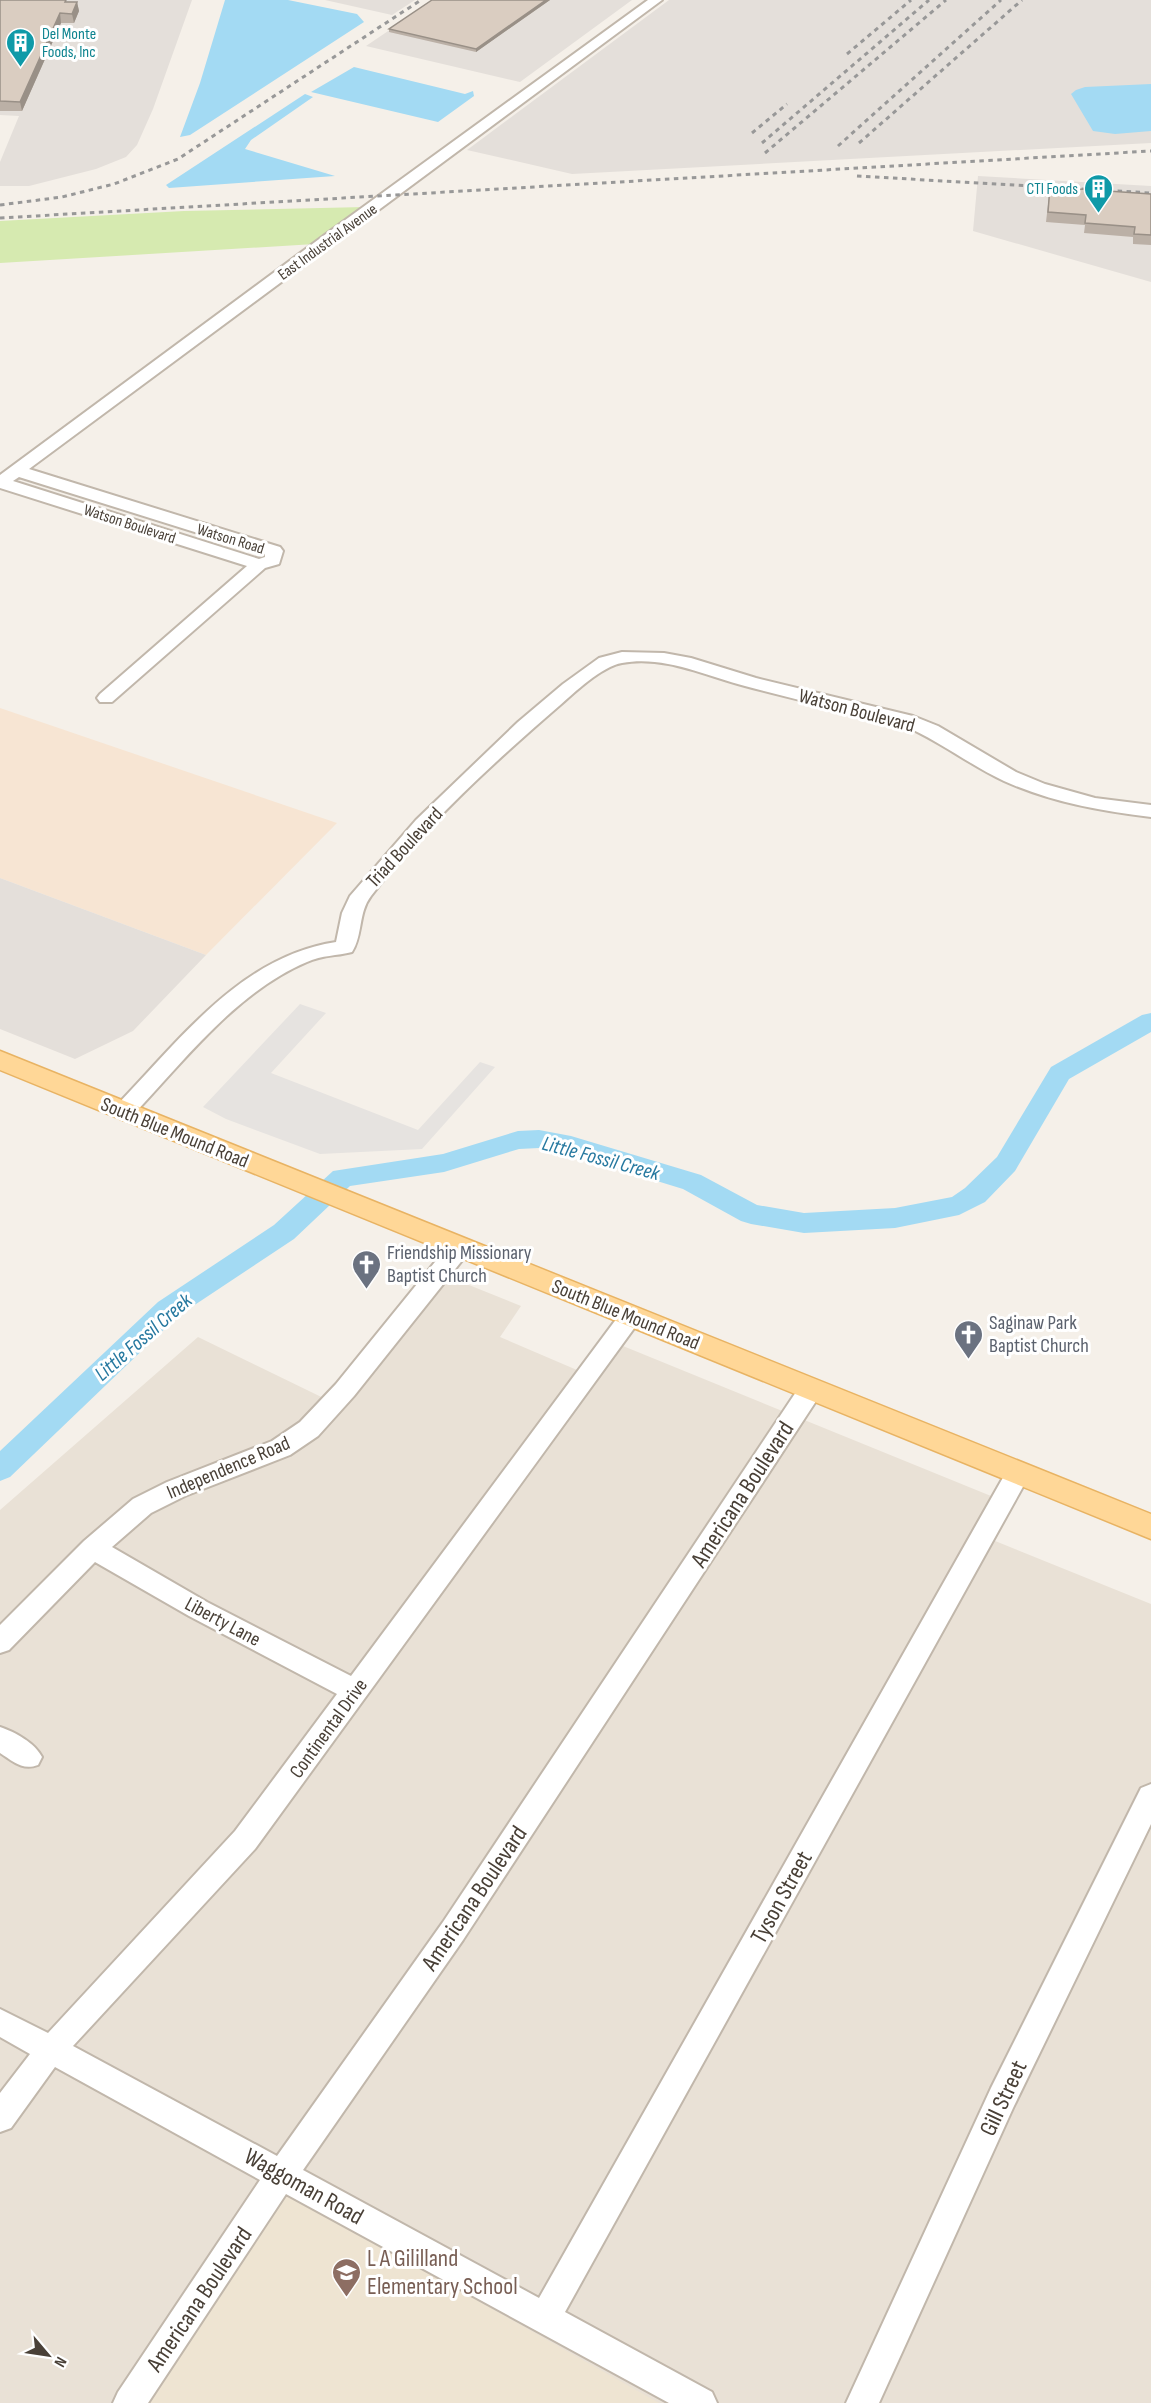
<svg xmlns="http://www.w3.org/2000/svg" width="1151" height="2403" font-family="'Sofia Sans Condensed',sans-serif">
	<rect width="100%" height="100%" fill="#f5f0e9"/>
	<!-- residential -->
	<path fill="#e9e1d6" d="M449,1277L521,1306L500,1337L598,1379L623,1346L991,1496L973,1532L1151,1604V2403H0V1510L198,1337L344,1408Z"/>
	<!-- commercial -->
	<path fill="#f7e5d3" d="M0,708L337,823L206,955L0,878Z"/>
	<!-- industrial -->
	<path fill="#e4dfda" d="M0,0H192L153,109L137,145L126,157L96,169L29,186H0V162L19,116L0,115Z
		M325,0H415L392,15Z
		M434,0H632L520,82L366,46Z
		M669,0H1151V143L572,174L467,150Z
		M978,176L1151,186V282L973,231Z
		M0,878L206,955L133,1031L75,1059L0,1029Z"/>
	<!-- education -->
	<path fill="#eee4d2" d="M288,2194L659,2403H150Z"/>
	<!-- green -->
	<path fill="#d6eab0" d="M365,207L315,244L0,263V221L184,211Z"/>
	<!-- parking -->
	<path fill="#e6e3e0" d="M300,1004L326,1013L271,1073L418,1130L480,1062L495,1067L422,1149L320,1154L226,1119L203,1107Z"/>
	<!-- water -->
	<path fill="#a3daf3" d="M225,0H288L357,14L364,22L190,135L180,137L200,83Z
		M354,67L465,94L473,91L474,96L438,122L311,92Z
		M1151,84V131L1115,134L1093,131L1071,94L1076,90L1085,87Z
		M305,94L313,97L251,140L245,149L335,176L169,188L166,185Z"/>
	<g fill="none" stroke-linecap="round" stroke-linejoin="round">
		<!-- river -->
		<path fill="#a3daf3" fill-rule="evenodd" d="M1151,1013V1032L1069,1079L1015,1171L985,1202L959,1215L895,1228L804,1233L751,1224L741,1221L683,1189L569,1154L539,1148L519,1149L444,1172L350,1186L294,1239L178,1316L10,1477L0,1481V1451L158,1302L274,1225L333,1171L443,1154L518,1131L539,1130L571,1136L701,1175L757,1205L804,1213L895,1208L952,1197L965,1188L997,1157L1051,1067L1142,1015Z"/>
		<defs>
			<path id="minor" d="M648,0H662L29,469L280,547L283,551L279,564L265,568L112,702H100L97,698L100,694L247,566L0,488V475L330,231ZM19,477L265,554V557L259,559L13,481Z
				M622,652L664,653L691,658L756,678L913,716L938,726L1016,772L1045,784L1095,798L1151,805V817C1100,811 1051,802 1004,781C968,764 937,739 900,724C848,711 796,700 745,686C706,676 664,655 622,663C602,666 574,693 559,706C492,764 424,826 371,896C358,913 363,935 352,952C337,956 322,955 307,962C236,992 184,1061 132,1116L124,1118L116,1116L113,1111L116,1106C179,1041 241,956 336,942L342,913L350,896L416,820L518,722L563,684L599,658Z
				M460,1239L468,1241L471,1247L468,1253L354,1396L318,1436L290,1455L185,1496L151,1513L112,1547L207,1602L351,1676L623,1310L631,1307L639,1310L643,1316L255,1849L73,2046L277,2156L443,1922L802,1383L811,1380L820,1383L823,1389L820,1395L463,1940L303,2170L539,2298L1009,1467L1018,1464L1027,1467L1030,1474L565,2312L712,2392L717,2403H669L286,2194L148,2403H113L118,2392L260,2180L55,2067L11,2128L0,2132V2093L30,2054L0,2037V2009L48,2033L235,1831L337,1694L189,1616L95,1562L9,1650L0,1653V1625L84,1541L133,1499L167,1482L272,1441L300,1422L336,1384L452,1241Z
				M0,1727C15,1732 35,1743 42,1757L38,1765C22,1771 13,1761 0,1753Z
				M1151,1784V1824L1013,2108L879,2403H846L991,2088L1141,1788Z"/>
			<path id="major" d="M0,1051L1151,1514V1539L0,1070Z"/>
		</defs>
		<!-- minor casing -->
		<use href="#minor" stroke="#c1b7ab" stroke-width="4"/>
		<!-- major casing -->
		<use href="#major" stroke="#e8b363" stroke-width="3"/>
		<!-- minor -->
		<use href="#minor" fill="#fff" fill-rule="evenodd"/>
		<!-- major -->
		<use href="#major" fill="#ffd797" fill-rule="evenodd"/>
		<!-- rail -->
		<path stroke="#989898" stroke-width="3" stroke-dasharray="4.5 4.5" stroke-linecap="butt" d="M847,54L911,0
			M752,133L787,104
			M762,143L929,0
			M859,143L1022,0
			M838,146L1001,0
			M765,153L946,0
			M857,176L1151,193
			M0,205L62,197L114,184L178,159L421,0
			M0,218L1151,151"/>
	</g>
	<!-- wall -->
	<path fill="#bbb0a6" d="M0,0L77,2L79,11L74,23H61L22,111H0Z
		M432,0H550L476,52L389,32V29Z
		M1050,187L1151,194V245L1133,244V237L1084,233L1085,225L1046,222Z"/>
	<!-- shaded-wall -->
	<path fill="#999087" d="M546,0H550L476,52V49Z
		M77,2L79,11L74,23L72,14Z
		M60,13L61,23L22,111L20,102Z"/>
	<!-- building -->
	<path fill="#dacdc1" stroke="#999087" stroke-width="1.5" d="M0,0H66L65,2H77L72,14L60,13L20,102L0,101Z
		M432,0H546L476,49L389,29Z
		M1050,187L1151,194V235L1134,234L1135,227L1085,223L1086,215L1048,212Z"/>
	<!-- icons -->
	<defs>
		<symbol id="building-pin" viewBox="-11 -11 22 30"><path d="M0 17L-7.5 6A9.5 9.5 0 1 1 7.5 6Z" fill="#0f9aa8" stroke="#fff"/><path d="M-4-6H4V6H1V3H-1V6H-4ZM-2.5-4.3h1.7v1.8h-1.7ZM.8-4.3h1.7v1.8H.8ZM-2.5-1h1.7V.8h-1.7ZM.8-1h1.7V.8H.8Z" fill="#fff"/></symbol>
		<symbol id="church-pin" viewBox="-11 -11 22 30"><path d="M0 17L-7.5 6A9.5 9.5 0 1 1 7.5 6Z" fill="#6b7280" stroke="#fff"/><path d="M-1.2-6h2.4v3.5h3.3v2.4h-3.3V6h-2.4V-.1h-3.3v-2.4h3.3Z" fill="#fff"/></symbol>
		<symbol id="school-pin" viewBox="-11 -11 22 30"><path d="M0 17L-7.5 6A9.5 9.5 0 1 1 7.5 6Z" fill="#8d6e63" stroke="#fff"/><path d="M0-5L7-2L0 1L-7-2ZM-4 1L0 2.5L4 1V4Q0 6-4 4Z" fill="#fff"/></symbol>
	</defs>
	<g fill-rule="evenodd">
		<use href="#building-pin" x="4" y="26" width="33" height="45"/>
		<use href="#building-pin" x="1082" y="172" width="33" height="45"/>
		<use href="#church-pin" x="350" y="1248" width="33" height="45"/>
		<use href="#church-pin" x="952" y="1318" width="33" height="45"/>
		<use href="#school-pin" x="330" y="2256" width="33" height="45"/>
	</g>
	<g text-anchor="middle" stroke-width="6" stroke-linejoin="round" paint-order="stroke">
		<!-- far-culture labels -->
		<g font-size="16" fill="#0d838f" stroke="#fff" text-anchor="start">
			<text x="42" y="39">Del Monte<tspan x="42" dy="18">Foods, Inc</tspan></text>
			<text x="1078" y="194" text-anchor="end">CTI Foods</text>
		</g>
		<!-- far-street labels -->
		<g font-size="16" fill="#494037" stroke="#fff">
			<text transform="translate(327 241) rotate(-36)" y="6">East Industrial Avenue</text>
			<text transform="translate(130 523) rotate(18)" y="6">Watson Boulevard</text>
			<text transform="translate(231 538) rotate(17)" y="6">Watson Road</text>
		</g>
		<!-- street labels -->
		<g font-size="20" fill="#494037" stroke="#fff">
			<text transform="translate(857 710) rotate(15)" y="7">Watson Boulevard</text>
			<text transform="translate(404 847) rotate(-47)" y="7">Triad Boulevard</text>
			<text transform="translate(175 1132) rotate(22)" y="7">South Blue Mound Road</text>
			<text transform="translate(626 1314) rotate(22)" y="7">South Blue Mound Road</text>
			<text transform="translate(228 1467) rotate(-23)" y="7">Independence Road</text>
			<text transform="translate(223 1621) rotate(28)" y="7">Liberty Lane</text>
			<text transform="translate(328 1728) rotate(-54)" y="7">Continental Drive</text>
		</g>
		<!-- worship labels -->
		<g font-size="20" fill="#5b616d" stroke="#fff" text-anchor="start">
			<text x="387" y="1259">Friendship Missionary<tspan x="387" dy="23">Baptist Church</tspan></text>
			<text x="989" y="1329">Saginaw Park<tspan x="989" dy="23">Baptist Church</tspan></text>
		</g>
		<!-- water labels -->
		<g font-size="21" font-style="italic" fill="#2779a0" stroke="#fff">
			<text transform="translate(601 1158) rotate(15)" y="7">Little Fossil Creek</text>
			<text transform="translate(143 1337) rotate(-41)" y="7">Little Fossil Creek</text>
		</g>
		<!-- near-street labels -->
		<g font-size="24" fill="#494037" stroke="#fff">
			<text transform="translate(742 1494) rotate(-57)" y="8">Americana Boulevard</text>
			<text transform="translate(781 1897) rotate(-61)" y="8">Tyson Street</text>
			<text transform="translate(474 1898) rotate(-56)" y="8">Americana Boulevard</text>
			<text transform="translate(1003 2098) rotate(-65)" y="8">Gill Street</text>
			<text transform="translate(304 2186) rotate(29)" y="8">Waggoman Road</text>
			<text transform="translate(199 2299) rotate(-56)" y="8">Americana Boulevard</text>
		</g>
		<!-- near-education labels -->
		<g font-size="24" fill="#785e54" stroke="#fff" text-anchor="start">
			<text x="367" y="2266">L A Gililland<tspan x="367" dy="28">Elementary School</tspan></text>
		</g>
	</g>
	<!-- north arrow -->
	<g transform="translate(48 2355) rotate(119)" stroke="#ffffff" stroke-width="4.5" paint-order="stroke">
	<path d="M0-4.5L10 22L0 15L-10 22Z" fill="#494037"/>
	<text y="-9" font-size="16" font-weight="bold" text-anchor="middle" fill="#494037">N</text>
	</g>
</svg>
